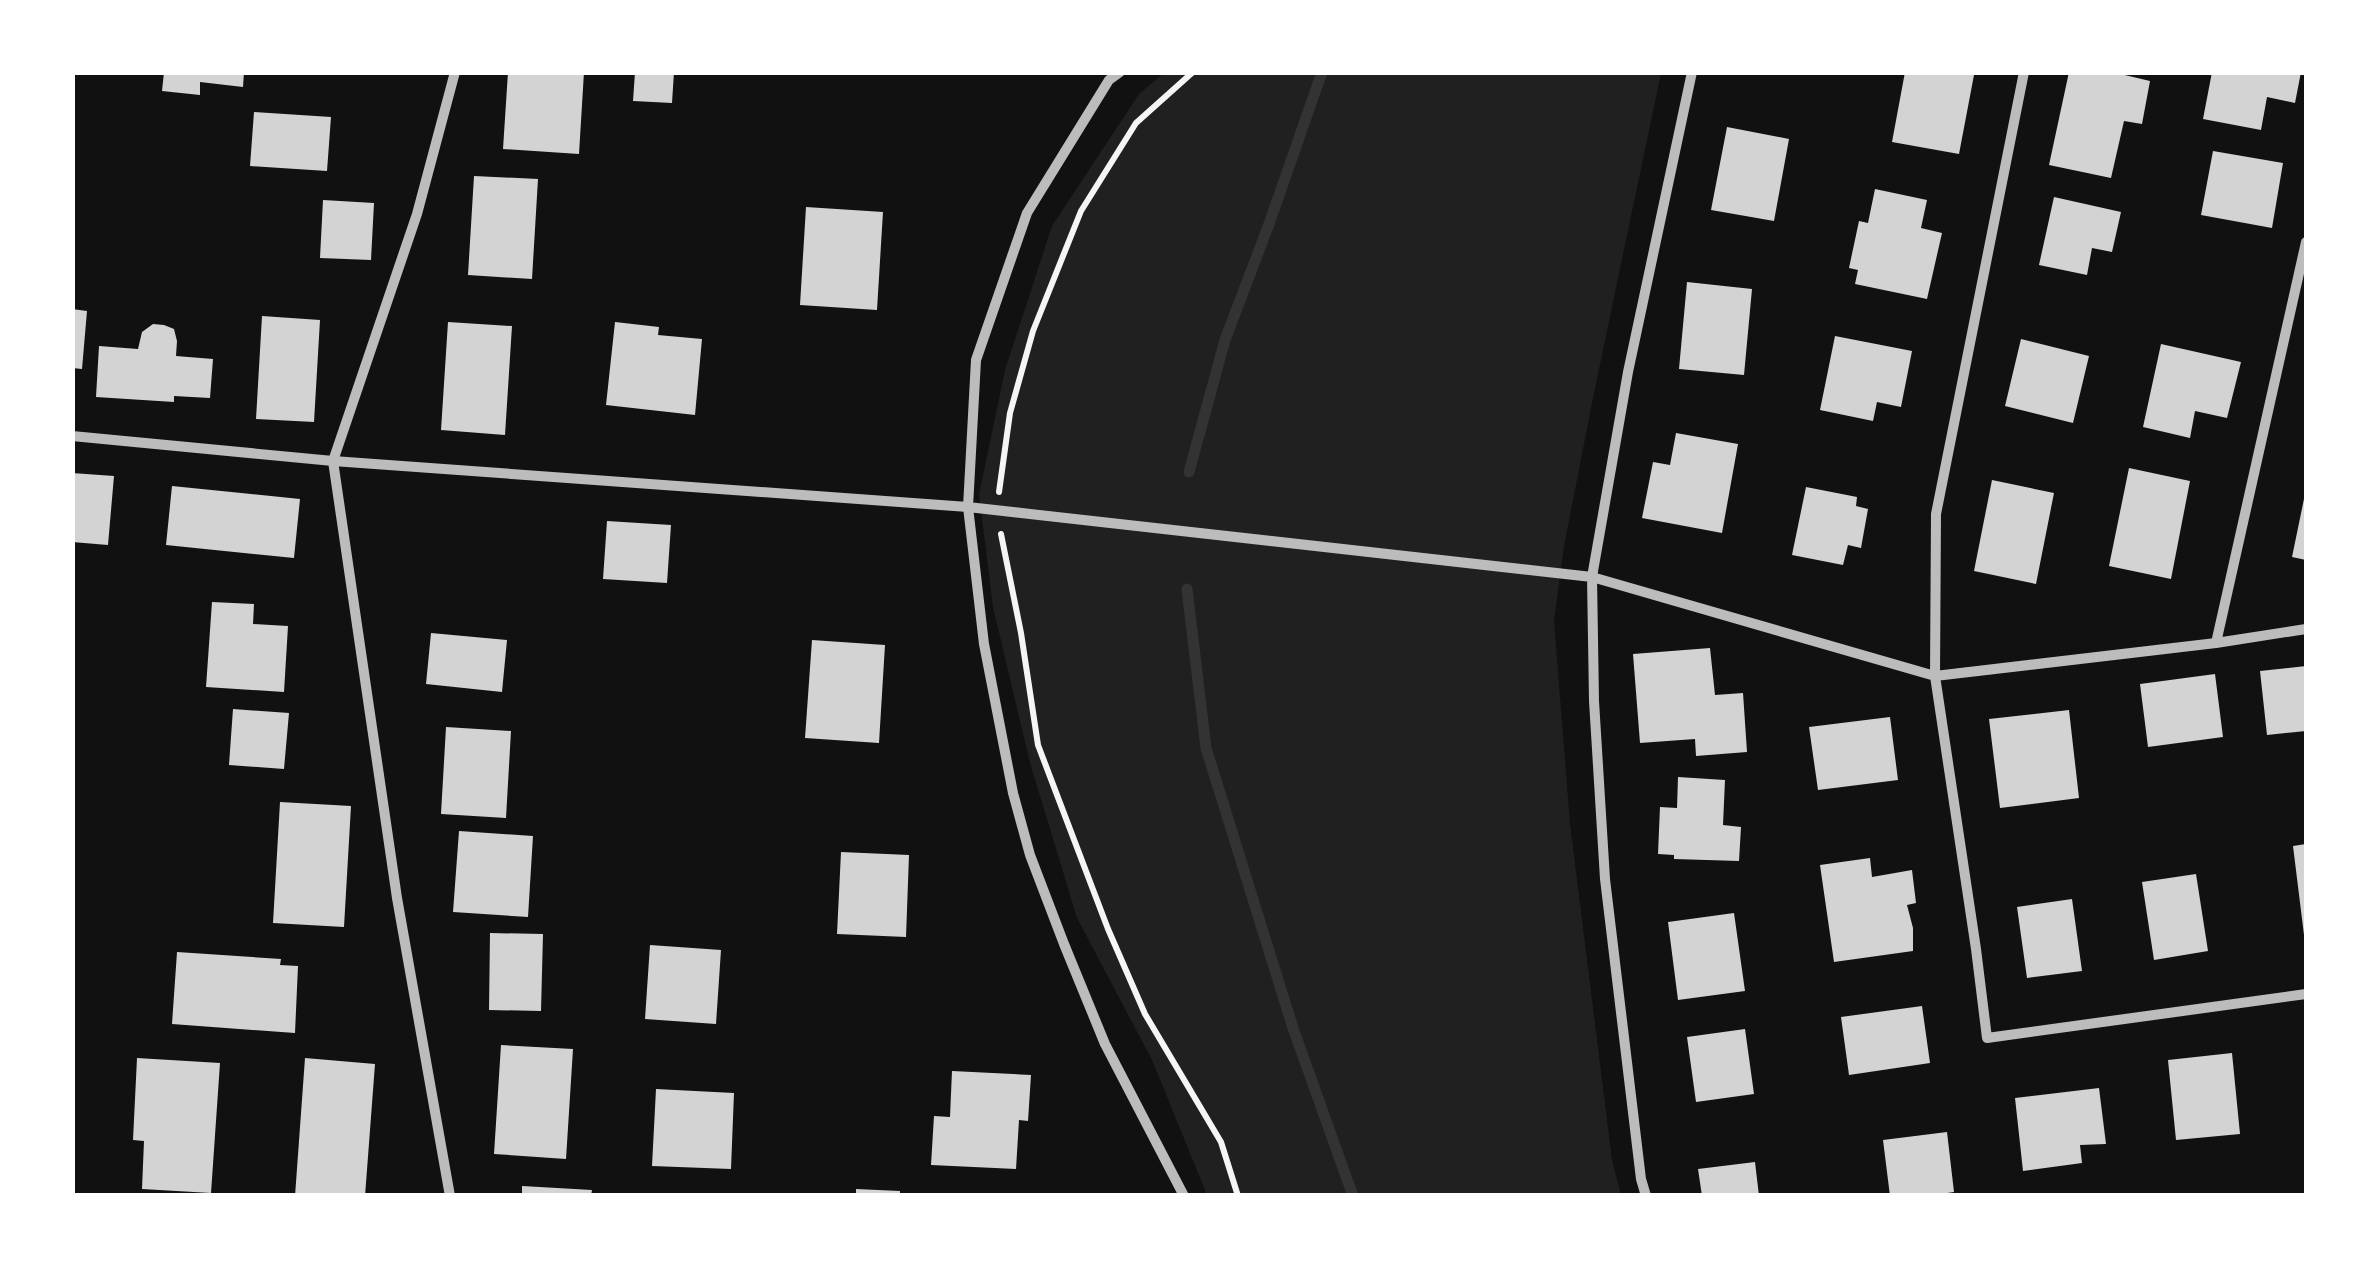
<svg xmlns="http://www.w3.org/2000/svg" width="2379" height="1268" font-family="Roboto,sans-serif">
	<rect width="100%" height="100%" fill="#111"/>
	<!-- green -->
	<path fill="#202020" d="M1164,73H1661L1593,398L1564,546L1554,621L1570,824L1612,1160L1621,1195H1207L1152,1060L1077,918L1030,763L993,607L979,494L1005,370L1052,226L1139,94Z"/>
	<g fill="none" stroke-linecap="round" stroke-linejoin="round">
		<!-- stream -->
		<path stroke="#333" stroke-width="11" d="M1189,472L1225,340L1269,224L1322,72
			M1187,589L1206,748L1293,1028L1353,1196"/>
	</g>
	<!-- building -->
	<path fill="#d3d3d3" d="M164,72H244L243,87L200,82V95L162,91Z
		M508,72H584L579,154L503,149Z
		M635,72H674L672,103L633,101Z
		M1905,72H1962L1974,75L1959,154L1892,142Z
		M2069,72H2112L2150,81L2142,124L2124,121L2111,178L2049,165Z
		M2212,72H2301L2295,103L2267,97L2261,130L2203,119Z
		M254,112L331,117L327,171L250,166Z
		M1727,127L1789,139L1774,221L1711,210Z
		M2213,151L2283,163L2272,228L2201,215Z
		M474,176L538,179L532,279L468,275Z
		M1875,189L1927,200L1921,228L1942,233L1927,299L1855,284L1858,270L1849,268L1859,221L1868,223Z
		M2054,197L2121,212L2112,252L2092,248L2087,275L2039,265Z
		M323,200L374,203L371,260L320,258Z
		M806,207L883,212L877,310L800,305Z
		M1687,282L1752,289L1744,375L1679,369Z
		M72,309L87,311L82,369L72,368Z
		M262,316L320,320L314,422L256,419Z
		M448,322L512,326L505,435L441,430Z
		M615,322L659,327L658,335L702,339L695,415L606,405Z
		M153,324L164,325L174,329L177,341L176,356L213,359L210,398L174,396V402L96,397L99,346L138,349L142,332Z
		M1835,336L1912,351L1901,407L1877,402L1873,421L1820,410Z
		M2021,339L2089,356L2073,423L2005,406Z
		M2161,344L2241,362L2227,418L2195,411L2190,438L2143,427Z
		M1676,433L1738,444L1722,533L1642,518L1653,462L1670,465Z
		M2129,468L2190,481L2171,579L2109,566Z
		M72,473L114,476L108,545L72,542Z
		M1992,480L2054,493L2036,584L1974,571Z
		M172,486L300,499L294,558L166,545Z
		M1806,487L1857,497L1856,506L1868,509L1861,548L1848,545L1843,565L1792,555Z
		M2305,494H2306V560L2292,557Z
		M607,521L671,525L667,583L603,579Z
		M212,602L254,604L253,624L288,626L284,692L206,687Z
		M431,633L507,640L502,692L426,684Z
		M812,640L885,645L879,743L805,738Z
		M1710,648L1715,695L1743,693L1747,752L1696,756L1695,739L1640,743L1633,654Z
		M2306,666V731L2267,735L2260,671Z
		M2215,674L2223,737L2148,747L2140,684Z
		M233,709L289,713L284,769L229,765Z
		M2069,710L2079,798L2000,808L1989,719Z
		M1890,717L1898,780L1818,790L1809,727Z
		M446,727L511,731L506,818L441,814Z
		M1678,777L1725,780L1723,825L1741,827L1739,861L1674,859V855L1658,854L1660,807L1677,808Z
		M280,802L351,806L344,927L273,923Z
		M459,831L533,836L528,917L453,912Z
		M2306,844V934L2304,935L2293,846Z
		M841,852L909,855L906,937L837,934Z
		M1870,858L1872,877L1912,870L1916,903L1907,905L1913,928V951L1834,962L1820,865Z
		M2196,874L2208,951L2154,960L2142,882Z
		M2072,899L2082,971L2027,978L2017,907Z
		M1734,913L1745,991L1678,1000L1668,922Z
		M490,933L543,934L541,1011L489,1010Z
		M650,945L721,950L716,1024L645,1019Z
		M177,952L281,959L280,965L298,966L295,1033L172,1024Z
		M1922,1006L1930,1063L1849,1075L1841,1017Z
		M1745,1029L1754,1094L1696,1102L1687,1037Z
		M501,1045L573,1049L566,1159L494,1154Z
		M2232,1053L2240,1134L2176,1140L2168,1060Z
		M137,1058L220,1063L211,1193L142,1189L144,1141L133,1140Z
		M305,1058L375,1064L365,1196H295Z
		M952,1071L1031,1075L1028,1121L1019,1120L1016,1169L931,1165L934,1116L950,1117Z
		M2099,1088L2106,1144L2080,1145L2082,1163L2023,1171L2015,1098Z
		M656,1089L734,1093L731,1169L652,1166Z
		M1947,1132L1954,1192L1928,1196H1890L1883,1140Z
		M1755,1162L1759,1196H1702L1698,1169Z
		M522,1186L592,1190L591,1196H522Z
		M856,1189L900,1191V1196H856Z"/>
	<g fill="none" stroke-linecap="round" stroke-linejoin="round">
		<!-- path -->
		<path stroke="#f5f5f5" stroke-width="6" d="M999,492L1010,413L1033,331L1081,211L1136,123L1193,72
			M1001,534L1021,633L1038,745L1108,929L1145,1014L1221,1142L1238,1196"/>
		<!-- minor -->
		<path stroke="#bcbcbc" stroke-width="10" d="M1120,72L1109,80L1027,213L976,360L968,507L984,644L1013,793L1030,855L1064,944L1105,1044L1184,1196
			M2024,72L1936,514L1935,676L1976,949L1987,1038L2306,994
			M72,436L333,461L968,507L1592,577L1935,676L2216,643L2306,629
			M2216,643L2306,242
			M450,1196L397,898L333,461L417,214L455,72
			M1646,1196L1641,1179L1605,879L1594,701L1592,577L1628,372L1692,72"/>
	</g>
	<!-- border -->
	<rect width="2379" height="1268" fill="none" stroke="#ffffff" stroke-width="150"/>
</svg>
